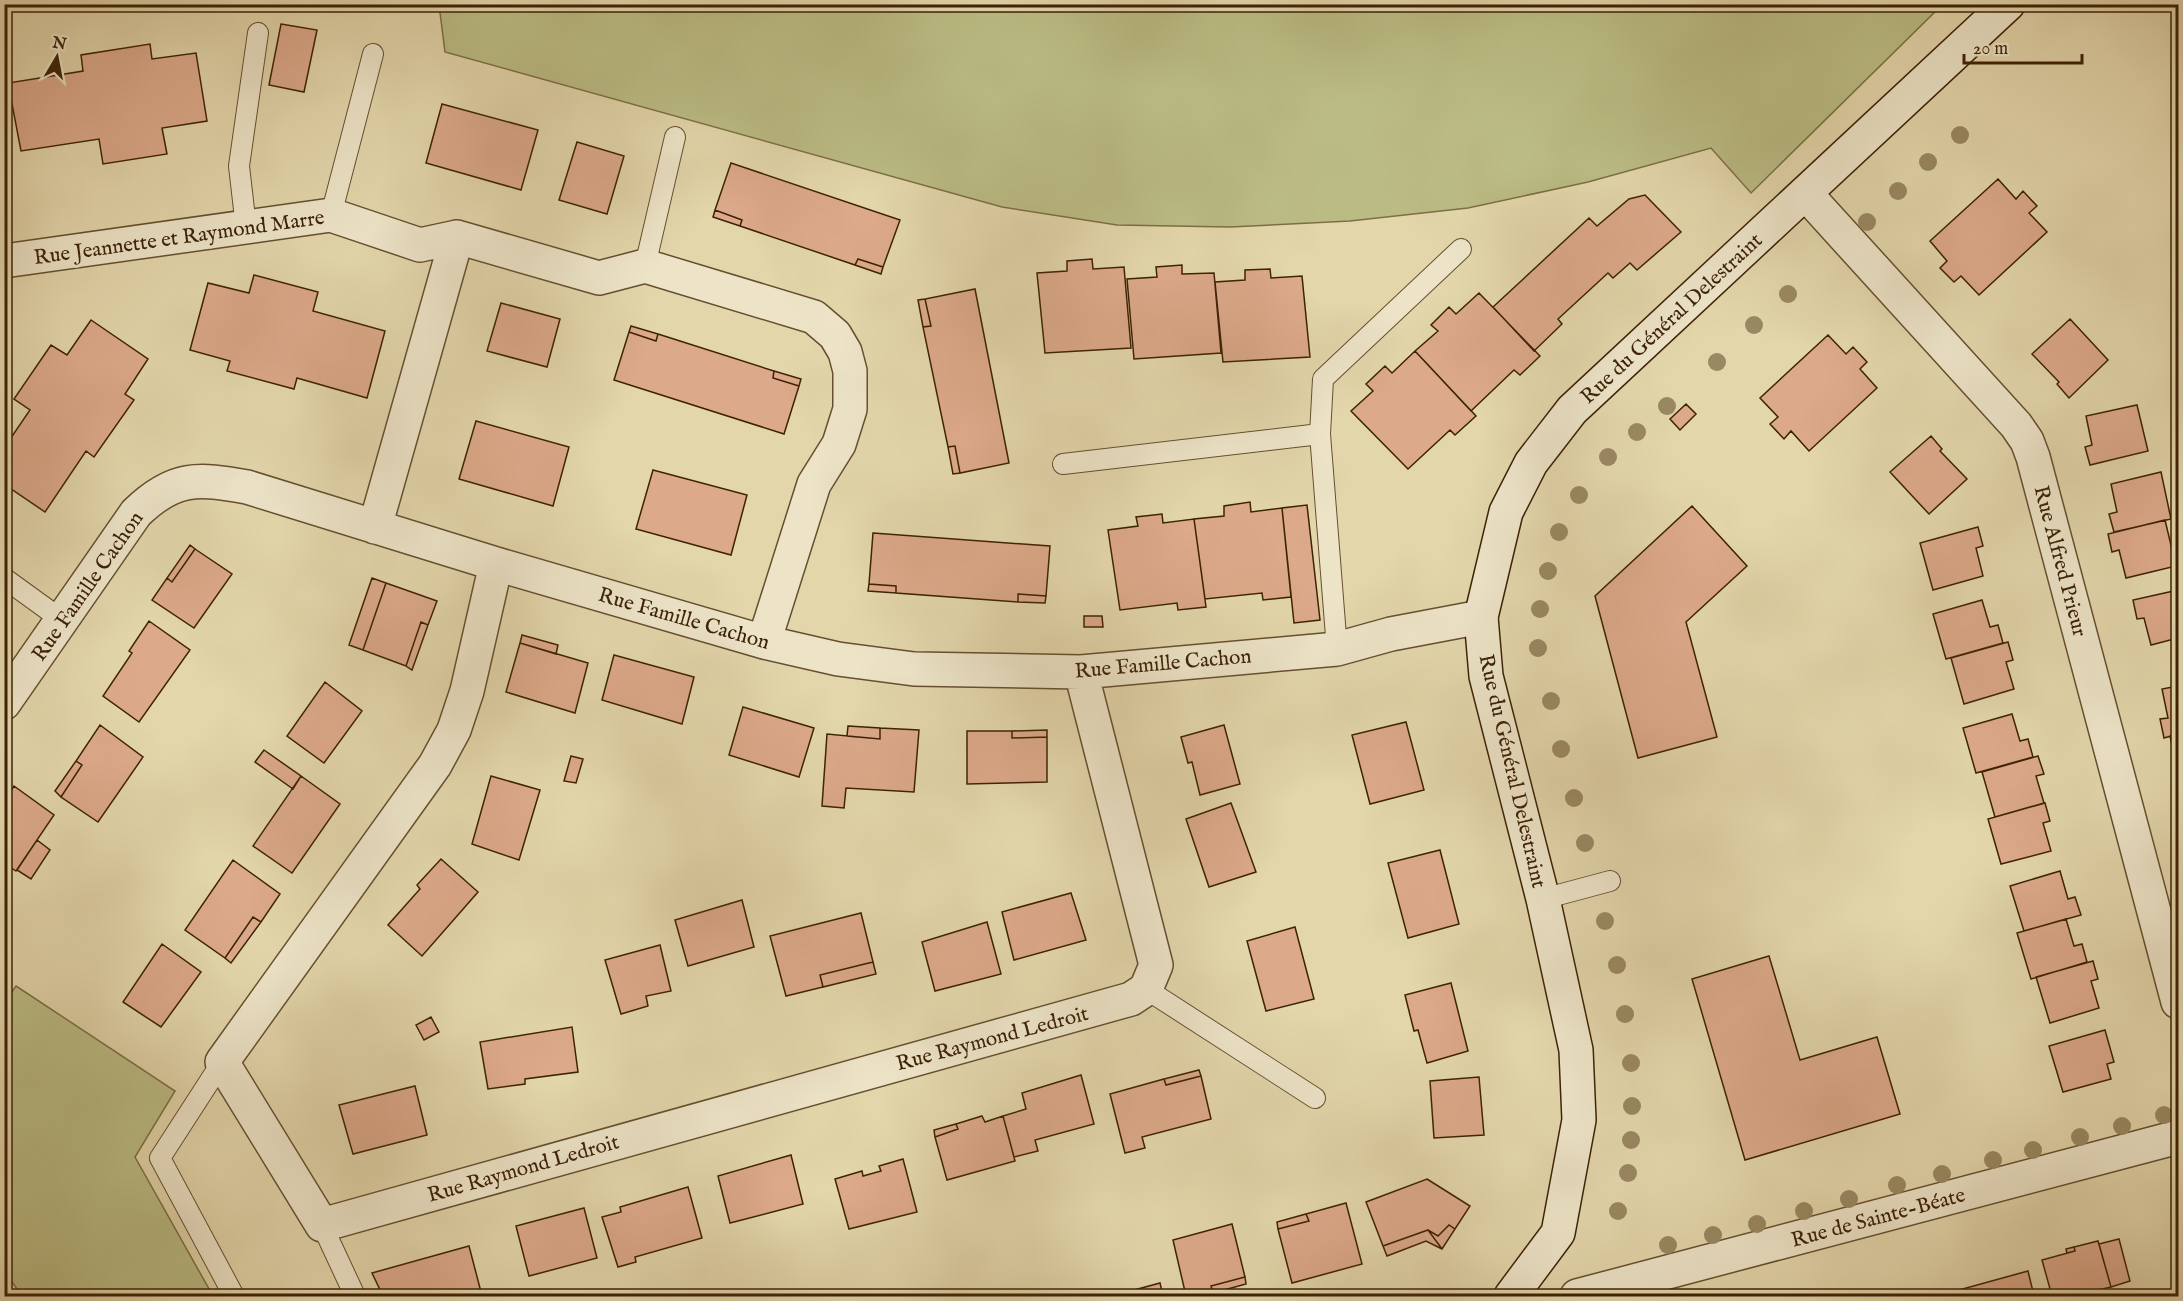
<svg xmlns="http://www.w3.org/2000/svg" width="2183" height="1301" font-family="'IM FELL English',serif">
	<rect width="100%" height="100%" fill="#e3d6ab"/>
	<filter id="stains"><feTurbulence type="fractalNoise" baseFrequency=".00333" numOctaves="4"/><feColorMatrix values="0 0 0 0 .2 0 0 0 0 .09 0 0 0 0 .02 0 0 0 .5 -.17"/></filter>
	<radialGradient id="worn" r=".72"><stop offset=".6" stop-color="#630" stop-opacity="0"/><stop offset="1" stop-color="#630" stop-opacity=".3"/></radialGradient>
	<!-- green -->
	<path fill="#bbbc84" stroke="#7c6f45" stroke-width="1.5" d="M439,5V4L1942,5L1751,193L1711,148L1588,182L1468,208L1350,221L1230,227L1117,225L1002,207L445,52Z
		M16,986L175,1091L135,1157L213,1296H22L5,1272L4,1003Z"/>
	<!-- building -->
	<path fill="#dca98a" stroke="#3d2206" stroke-width="1.5" d="M281,24L317,30L304,92L269,85Z
		M150,44L152,59L196,53L207,121L162,128L167,154L103,164L99,139L21,151L8,83L83,71L81,55Z
		M442,104L538,130L521,190L426,163Z
		M577,142L624,156L607,214L559,200Z
		M731,163L900,220L883,267L858,259L855,265L740,226L742,220L715,210Z
		M1998,179L2016,199L2023,191L2037,206L2029,213L2047,232L1979,295L1961,276L1954,282L1940,268L1947,261L1930,241Z
		M1645,195L1681,232L1637,270L1630,263L1613,278L1608,273L1558,319L1562,324L1534,351L1493,307L1589,218L1597,226L1629,199Z
		M715,210L742,220L740,226L713,217Z
		M858,259L883,267L881,274L855,265Z
		M1092,259L1093,269L1124,267L1131,348L1045,353L1037,273L1067,271V261Z
		M1182,265V274L1214,273L1221,353L1134,359L1127,279L1157,277L1156,267Z
		M1270,269L1271,278L1302,276L1310,357L1223,362L1215,282L1245,280V270Z
		M254,275L318,292L313,311L385,331L367,398L297,378L294,389L227,371L230,361L190,350L208,283L249,293Z
		M975,289L1009,463L960,473L955,446L948,447L923,327L931,326L925,299Z
		M1479,293L1540,356L1520,375L1514,370L1471,411L1415,351L1438,331L1431,325L1449,307L1456,314Z
		M925,299L931,326L923,327L918,300Z
		M501,303L560,319L547,367L487,351Z
		M2070,319L2108,360L2069,398L2057,384L2059,382L2032,354Z
		M91,320L148,359L125,394L134,400L94,457L86,451L45,512L4,484V448L30,410L14,399L51,345L67,355Z
		M631,326L658,334L656,341L629,332Z
		M629,332L656,341L658,334L774,371L773,378L799,386L784,434L614,380Z
		M1828,335L1846,354L1853,347L1867,362L1860,369L1877,388L1809,451L1791,431L1784,439L1770,424L1778,417L1760,398Z
		M1415,351L1476,416L1455,435L1450,430L1408,469L1351,411L1373,391L1366,384L1385,366L1392,373Z
		M774,371L801,379L799,386L773,378Z
		M1686,404L1696,414L1680,430L1670,419Z
		M2137,405L2148,451L2090,465L2085,447L2092,445L2086,416Z
		M476,421L569,447L553,506L459,479Z
		M1931,436L1942,449L1940,451L1967,479L1929,514L1890,472Z
		M955,446L960,473L953,474L948,447Z
		M653,470L747,495L731,555L636,529Z
		M2161,472L2171,519L2114,532L2109,514L2117,512L2111,484Z
		M1250,502L1251,512L1282,508L1291,597L1263,600L1262,593L1205,599L1194,519L1224,516V506Z
		M1307,505L1320,620L1294,623L1282,508Z
		M1692,506L1747,566L1686,622L1717,737L1638,758L1595,596Z
		M1162,514L1163,523L1194,519L1206,607L1178,610L1177,603L1120,610L1108,530L1138,526L1136,517Z
		M2165,520L2176,566L2126,578L2119,550L2112,552L2108,534Z
		M1978,527L1983,546L1976,548L1983,576L1933,590L1920,543Z
		M873,533L1050,546L1046,596L1018,594V602L896,593V586L869,584Z
		M190,545L195,549L172,582L167,578Z
		M195,549L232,574L194,628L152,600L167,578L172,582Z
		M372,578L386,583L363,650L349,645Z
		M386,583L437,601L428,625L421,622L406,666L363,650Z
		M869,584L896,586V593L868,591Z
		M2178,590V638L2151,645L2144,618L2137,619L2133,600Z
		M1018,594L1046,596L1045,603L1018,602Z
		M1982,600L1990,627L1998,625L2003,643L1946,659L1933,614Z
		M1084,616H1102L1103,627H1084Z
		M149,621L190,650L139,722L103,696L132,653L129,651Z
		M421,622L428,625L412,670L406,666Z
		M522,635L558,645L556,654L520,643Z
		M2008,642L2013,660L2006,662L2014,689L1964,704L1951,658Z
		M520,643L588,663L575,713L506,692Z
		M614,655L694,677L682,724L602,700Z
		M325,682L362,711L324,763L287,736Z
		M2178,686V734L2164,738L2160,719L2168,718L2162,689Z
		M743,707L814,728L799,777L729,755Z
		M2012,714L2020,741L2028,739L2033,757L1976,773L1963,728Z
		M1406,722L1424,790L1370,804L1352,735Z
		M100,725L143,757L98,822L61,797L82,765L76,761Z
		M1224,725L1240,784L1200,795L1192,762L1188,763L1181,737Z
		M848,726L880,728V739L847,736Z
		M880,728L919,730L914,792L846,788L844,808L822,806L827,734L880,739Z
		M1047,730V737L1012,738V731Z
		M967,731H1012V738L1047,737V782L967,784Z
		M2178,734V754L2174,755L2170,736Z
		M264,750L301,776L293,789L255,762Z
		M571,756L583,759L576,783L564,781Z
		M2038,756L2044,774L2036,776L2044,803L1995,817L1982,772Z
		M76,761L82,765L61,797L55,791Z
		M301,776L340,804L292,873L253,846Z
		M491,776L540,790L519,860L472,844Z
		M14,786L54,815L16,871L4,863V801Z
		M1231,803L1256,872L1209,887L1186,819Z
		M2045,803L2050,821L2043,823L2051,851L2001,864L1988,819Z
		M37,840L50,850L31,879L17,870Z
		M1440,850L1459,924L1408,938L1388,863Z
		M441,859L478,892L422,956L388,925L420,889L417,885Z
		M233,860L280,894L261,922L253,917L225,958L185,930Z
		M2060,871L2068,899L2075,897L2081,915L2024,931L2010,886Z
		M1071,893L1086,940L1014,960L1002,912Z
		M742,900L754,947L688,966L675,920Z
		M861,913L873,962L820,975L823,987L786,996L770,936Z
		M253,917L261,922L231,963L225,958Z
		M2066,919L2074,946L2082,944L2087,962L2031,979L2017,933Z
		M987,922L1001,974L935,991L922,942Z
		M1295,927L1314,999L1266,1011L1247,941Z
		M162,944L201,972L161,1027L123,1002Z
		M660,945L671,991L646,996L648,1006L621,1014L605,960Z
		M1769,956L1800,1060L1877,1037L1900,1114L1745,1160L1692,979Z
		M2093,961L2098,979L2091,981L2099,1008L2050,1023L2036,977Z
		M873,962L876,974L823,987L820,975Z
		M1451,983L1468,1051L1427,1063L1418,1030L1414,1031L1405,995Z
		M431,1017L439,1032L424,1040L416,1025Z
		M572,1027L578,1072L525,1079V1084L488,1089L480,1042Z
		M2105,1030L2114,1062L2107,1064L2111,1079L2063,1092L2049,1046Z
		M1199,1070L1201,1076L1166,1085L1164,1079Z
		M1081,1075L1094,1124L1035,1140L1038,1151L1014,1157L1003,1116L1026,1109L1022,1093Z
		M1201,1076L1211,1119L1142,1137L1145,1148L1125,1153L1110,1094L1164,1079L1166,1085Z
		M1479,1077L1484,1135L1434,1138L1430,1081Z
		M415,1086L427,1135L353,1154L339,1105Z
		M982,1116L985,1122L1003,1116L1015,1161L947,1180L935,1137L958,1129L956,1124Z
		M956,1124L958,1129L935,1137L934,1130Z
		M791,1155L803,1204L730,1223L718,1176Z
		M903,1159L917,1212L849,1229L835,1179L862,1171L863,1176L881,1171L879,1166Z
		M1427,1179L1470,1206L1455,1229L1449,1225L1438,1236L1428,1230L1383,1246L1366,1202Z
		M688,1187L702,1238L635,1257L636,1262L618,1267L602,1217L621,1212L620,1207Z
		M1346,1203L1362,1264L1292,1283L1278,1229L1309,1221L1306,1214Z
		M584,1208L597,1258L529,1276L516,1226Z
		M1306,1214L1309,1221L1278,1229L1277,1222Z
		M1232,1224L1245,1277L1211,1286L1213,1293L1200,1296H1186L1173,1240Z
		M1449,1225L1455,1229L1442,1249L1428,1230L1438,1236Z
		M1428,1230L1442,1249L1426,1241L1387,1256L1383,1246Z
		M2119,1239L2130,1281L2111,1287L2099,1244Z
		M2098,1241L2111,1287L2073,1296H2052L2042,1260L2075,1251L2074,1247Z
		M469,1246L481,1292L464,1296H383L372,1273Z
		M2074,1247L2075,1251L2067,1253L2066,1249Z
		M2028,1271L2034,1296H1949L1948,1293Z
		M1245,1277L1246,1284L1213,1293L1211,1286Z
		M1160,1283L1163,1296H1112Z"/>
	<g fill="none" stroke-linecap="round" stroke-linejoin="round">
		<defs>
			<path id="lane" d="M331,215L373,54
				M246,227L239,166L258,33
				M645,266L675,137
				M1320,434L1323,379L1461,249
				M1063,464L1320,434L1337,649
				M4,578L62,620
				M1543,899L1610,881
				M1146,989L1315,1098
				M222,1062L160,1158L234,1296
				M322,1225L355,1296"/>
			<path id="street" d="M1806,194L2016,425L2027,441L2033,457L2178,1002
				M4,261L331,215L420,245L457,237
				M375,527L457,237L599,278L645,266L814,317L835,335L845,352L850,371V409L839,444L814,484L764,642
				M496,564L467,691L454,730L435,765L222,1062L322,1225L1131,999L1146,989L1156,965L1081,672
				M4,703L136,513C174,476 198,478 247,487L496,564L764,642L838,659L914,669L1081,672L1337,649L1391,634L1481,617
				M1577,1296L2178,1137"/>
			<path id="secondary" d="M1511,1296L1558,1233L1579,1120L1576,1050L1543,899L1486,676L1481,617L1506,512L1531,463L1572,410L2008,4"/>
		</defs>
		<!-- lane casing -->
		<use href="#lane" stroke="#664f2f" stroke-width="22"/>
		<!-- street casing -->
		<use href="#street" stroke="#664f2f" stroke-width="36"/>
		<!-- secondary casing -->
		<use href="#secondary" stroke="#3d2206" stroke-width="36"/>
		<!-- lane -->
		<use href="#lane" stroke="#ede4c8" stroke-width="20"/>
		<!-- street -->
		<use href="#street" stroke="#ede4c8" stroke-width="33"/>
		<!-- secondary -->
		<use href="#secondary" stroke="#ede4c8" stroke-width="33"/>
	</g>
	<!-- trees -->
	<g fill="#998862">
		<circle cx="1960" cy="135" r="9"/>
		<circle cx="1928" cy="162" r="9"/>
		<circle cx="1898" cy="191" r="9"/>
		<circle cx="1867" cy="222" r="9"/>
		<circle cx="1788" cy="294" r="9"/>
		<circle cx="1754" cy="325" r="9"/>
		<circle cx="1717" cy="362" r="9"/>
		<circle cx="1667" cy="406" r="9"/>
		<circle cx="1637" cy="432" r="9"/>
		<circle cx="1608" cy="457" r="9"/>
		<circle cx="1579" cy="495" r="9"/>
		<circle cx="1559" cy="532" r="9"/>
		<circle cx="1548" cy="571" r="9"/>
		<circle cx="1540" cy="609" r="9"/>
		<circle cx="1538" cy="648" r="9"/>
		<circle cx="1551" cy="701" r="9"/>
		<circle cx="1561" cy="749" r="9"/>
		<circle cx="1574" cy="798" r="9"/>
		<circle cx="1585" cy="843" r="9"/>
		<circle cx="1605" cy="921" r="9"/>
		<circle cx="1617" cy="965" r="9"/>
		<circle cx="1625" cy="1014" r="9"/>
		<circle cx="1631" cy="1063" r="9"/>
		<circle cx="1632" cy="1106" r="9"/>
		<circle cx="2164" cy="1115" r="9"/>
		<circle cx="2122" cy="1126" r="9"/>
		<circle cx="2080" cy="1137" r="9"/>
		<circle cx="1631" cy="1140" r="9"/>
		<circle cx="2033" cy="1150" r="9"/>
		<circle cx="1993" cy="1160" r="9"/>
		<circle cx="1628" cy="1173" r="9"/>
		<circle cx="1942" cy="1174" r="9"/>
		<circle cx="1897" cy="1185" r="9"/>
		<circle cx="1849" cy="1199" r="9"/>
		<circle cx="1618" cy="1211" r="9"/>
		<circle cx="1804" cy="1211" r="9"/>
		<circle cx="1757" cy="1224" r="9"/>
		<circle cx="1713" cy="1235" r="9"/>
		<circle cx="1668" cy="1245" r="9"/>
	</g>
	<g text-anchor="middle" stroke-width="6" stroke-linejoin="round" paint-order="stroke">
		<!-- street labels -->
		<g font-size="21" fill="#3d2206" stroke="#ede4c8">
			<text transform="translate(179 237) rotate(-8)" y="7">Rue Jeannette et Raymond Marre</text>
			<text transform="translate(1671 318) rotate(-43)" y="7">Rue du Général Delestraint</text>
			<text transform="translate(2061 561) rotate(75)" y="7">Rue Alfred Prieur</text>
			<text transform="translate(87 586) rotate(-55)" y="7">Rue Famille Cachon</text>
			<text transform="translate(684 618) rotate(16)" y="7">Rue Famille Cachon</text>
			<text transform="translate(1163 663) rotate(-5)" y="7">Rue Famille Cachon</text>
			<text transform="translate(1513 771) rotate(77)" y="7">Rue du Général Delestraint</text>
			<text transform="translate(992 1038) rotate(-15)" y="7">Rue Raymond Ledroit</text>
			<text transform="translate(523 1168) rotate(-16)" y="7">Rue Raymond Ledroit</text>
			<text transform="translate(1878 1217) rotate(-15)" y="7">Rue de Sainte-Béate</text>
		</g>
	</g>
	<!-- margin -->
	<rect width="2183" height="1301" fill="none" stroke="#e3d6ab" stroke-width="24"/>
	<rect x="6" y="6" width="2171" height="1289" fill="none" stroke="#3d2206" stroke-width="3"/>
	<rect x="12" y="12" width="2159" height="1277" fill="none" stroke="#3d2206" stroke-width="1.5"/>
	<!-- north arrow -->
	<g transform="translate(57 57) rotate(10)" stroke="#ede4c8" stroke-width="4.5" paint-order="stroke">
	<path d="M0-4.5L10 22L0 15L-10 22Z" fill="#3d2206"/>
	<text y="-9" font-size="16" font-weight="bold" text-anchor="middle" fill="#3d2206">N</text>
	</g>
	<!-- scale -->
	<path d="M1964 54v9h118v-9" fill="none" stroke="#3d2206" stroke-width="3"/>
	<text x="1973" y="54" font-size="18" fill="#3d2206" stroke="#ede4c8" stroke-width="4.5" paint-order="stroke">20 m</text>
	<rect width="100%" height="100%" filter="url(#stains)"/>
	<rect width="100%" height="100%" fill="url(#worn)"/>
</svg>
